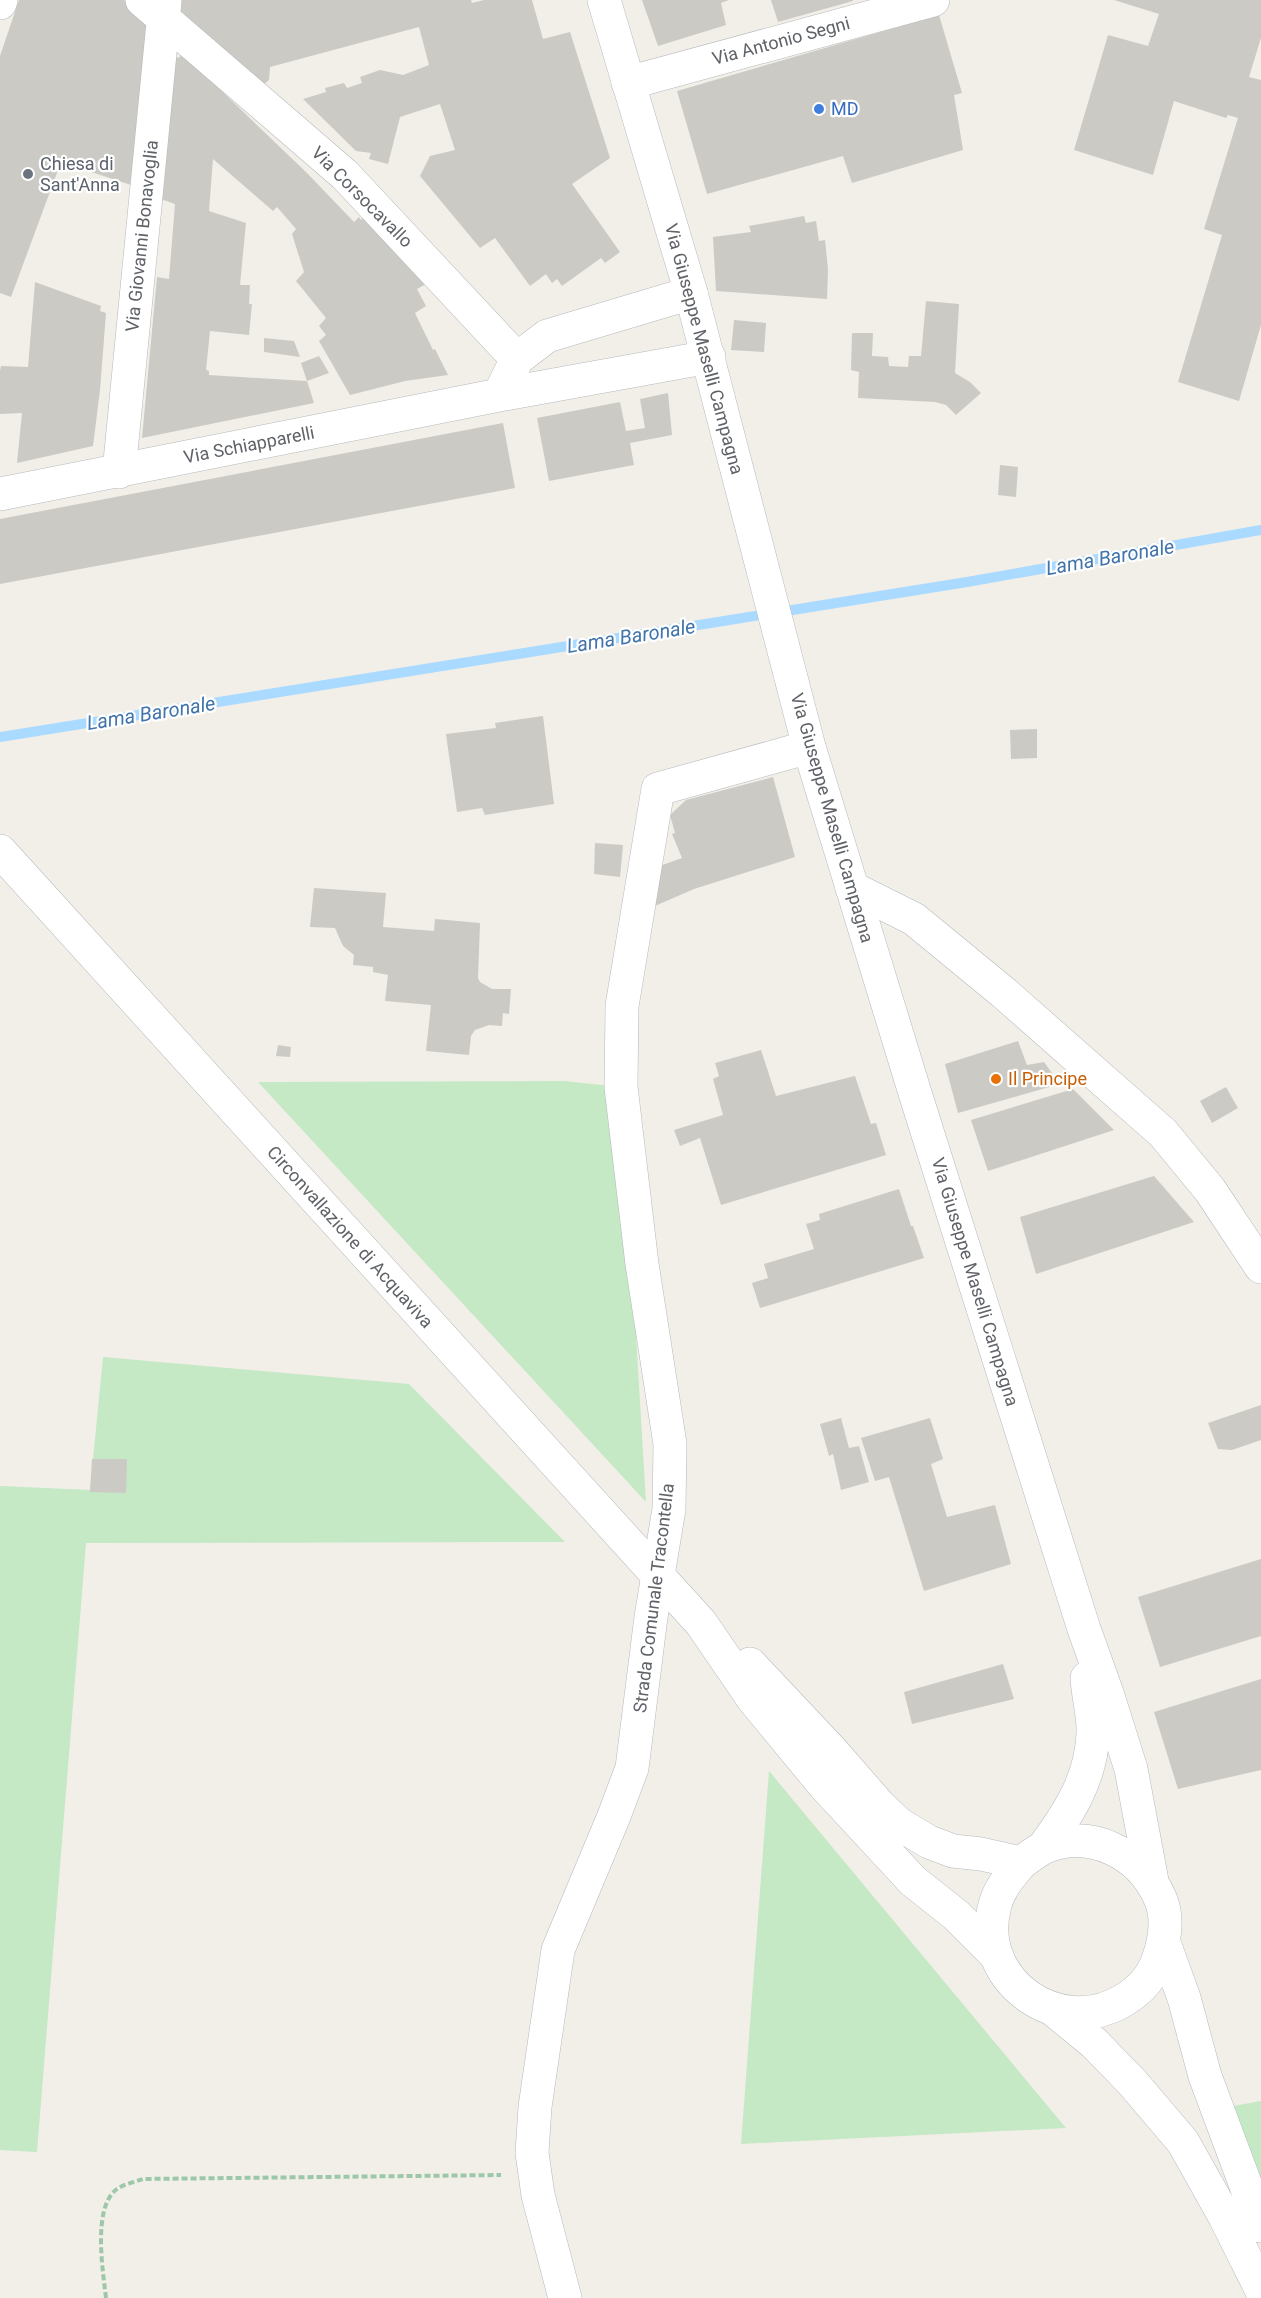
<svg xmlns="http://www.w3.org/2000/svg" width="1261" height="2298" font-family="Roboto,sans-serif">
	<rect width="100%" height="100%" fill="#f1efe8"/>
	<!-- green -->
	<path fill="#c5e8c5" d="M564,1081L621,1087L646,1502L258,1082Z
		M103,1357L409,1384L565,1542L86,1543L37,2152L0,2150V1486L90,1490Z
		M769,1771L1066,2128L741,2144Z
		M1261,2101V2221L1217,2109Z"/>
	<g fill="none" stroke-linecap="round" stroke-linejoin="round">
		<!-- stream -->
		<path stroke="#aadaff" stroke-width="10" d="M0,737L967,582L1261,530"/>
	</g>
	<!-- building -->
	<path fill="#cccac5" d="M19,0H124L152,21L134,186L61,162L11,297L0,293V56Z
		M178,0H471L472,3L484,0H532L543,39L570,32L610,158L572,184L620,252L605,263L601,258L562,286L557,279L552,283L546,274L530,286L495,238L480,248L420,176L430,156L455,150L440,104L400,117L388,164L369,159L371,153L356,151L303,99L326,92L325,88L344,83L347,88L362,83L360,77L380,70L403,75L429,65L419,27L270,67L269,80L262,86L177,9Z
		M642,0H729L721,3L726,25L658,46Z
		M771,0H853V1L778,22Z
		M1114,0H1261V38L1249,77L1261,80V325L1239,401L1178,382L1222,235L1204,229L1238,118L1228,115L1226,118L1174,101L1153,175L1074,150L1108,35L1148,46L1159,14Z
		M939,15L962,93L954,95L963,150L852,183L843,156L707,194L677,91Z
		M184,55L307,173L354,222L359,217L361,220L365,216L426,284L417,289L426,306L415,313L433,350L435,349L448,375L405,381L350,395L319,341L326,335L319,326L326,318L296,281L304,272L292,234L296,229L277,207L273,211L213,159L209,211L246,223L240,285H250L249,304H252L249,335L210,331L206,370L209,371V375L307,381L314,403L142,438L157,277L169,279L175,204L158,198L172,60Z
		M804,216L806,223L816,221L819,241L825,240L828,269L827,299L716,291L713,237L751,232L749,226Z
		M35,282L101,306L100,311L106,313L100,390L93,446L17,463L22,413L0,414V371L1,366L28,367Z
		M926,301L959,304L955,373L970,382L981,393L956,415L946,405L935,402L858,398L859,372L851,370L852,333H873L872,356L888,357L889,366L908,367L909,356H921Z
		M734,320L766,323L764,352L731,350Z
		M264,338L294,341L300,357L264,352Z
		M319,356L329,373L307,381L301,363Z
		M668,393L672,435L630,443L634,465L549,481L537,418L620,402L626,431L645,428L640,399Z
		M503,423L515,488L0,584V519Z
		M1000,465L1018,467L1016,497L998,495Z
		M543,716L554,804L485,815L482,808L457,812L446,734L496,728L495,723Z
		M1037,729V758L1011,759L1010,730Z
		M773,777L795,857L694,889L648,909L654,868L682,858L672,834L675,833L670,815L686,800Z
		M595,843L623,845L620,877L594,874Z
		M314,888L386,893L383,927L434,931L435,919L480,923L478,978L480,982L492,989H511L509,1014L503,1013L502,1026L489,1025L475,1030L471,1036L469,1055L426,1051L431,1005L385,1001L388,975L373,972V967L353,965L354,955L343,946L335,928L310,927Z
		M1018,1041L1027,1065L1044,1062L1060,1084L958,1113L945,1064Z
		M278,1045L291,1047L290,1057L276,1056Z
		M761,1050L776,1096L855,1076L871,1124L876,1123L886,1155L721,1205L700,1138L680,1146L674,1130L723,1115L713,1079L719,1076L715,1063Z
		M1226,1087L1238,1108L1212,1123L1200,1101Z
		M1073,1089L1114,1130L988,1171L971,1120Z
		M1154,1176L1194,1222L1036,1274L1020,1217Z
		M899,1189L911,1226H913L924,1258L760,1308L752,1283L768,1278L764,1264L814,1249L806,1224L820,1220L819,1214Z
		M1261,1405V1440L1232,1450L1218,1449L1208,1423Z
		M841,1418L849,1448L859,1446L869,1482L841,1490L833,1454L829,1456L820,1424Z
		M930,1418L943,1459L931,1464L947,1517L995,1505L1011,1564L924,1591L889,1477L875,1481L861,1438Z
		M92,1459H127L126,1493L90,1492Z
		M1261,1559V1636L1160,1667L1138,1597Z
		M1003,1664L1014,1699L912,1724L904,1692Z
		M1261,1679V1770L1178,1789L1154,1712Z"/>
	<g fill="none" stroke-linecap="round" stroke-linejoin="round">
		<defs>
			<path id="street" d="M142,0L345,175L517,359
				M0,3L1,0
				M628,83L933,0
				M691,293L547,336L517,359L499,395L709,357
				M119,472L165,2
				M0,494L499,395
				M852,888L914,919L1004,993L1163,1133L1210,1190L1261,1267
				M565,2298L538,2195L532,2153L535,2107L558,1950L614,1816L632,1768L651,1617L669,1509L670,1444L642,1264L621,1087L622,1006L658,789L809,747"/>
			<path id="secondary" d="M604,0L691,293L809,747L915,1093L1084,1629L1107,1693L1131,1769L1152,1881
				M0,851L701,1623L753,1699L824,1785L913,1881L956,1915L997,1956
				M750,1664L832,1751L879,1805L899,1824L929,1842L953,1851L981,1854L1021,1863C1028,1858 1035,1852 1043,1848C1090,1827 1141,1854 1160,1898C1169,1918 1165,1940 1158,1960C1152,1977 1139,1991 1124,2000C1059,2040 974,1980 995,1905C999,1889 1010,1876 1021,1863
				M1043,1848C1069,1813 1091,1779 1093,1734C1094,1716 1088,1697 1087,1678
				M1164,1943L1184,1998L1205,2076L1261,2226
				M1055,2011L1094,2043L1132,2082L1183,2142L1225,2217L1261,2289"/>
		</defs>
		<!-- street casing -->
		<use href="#street" stroke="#b5b8bc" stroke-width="34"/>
		<!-- secondary casing -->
		<use href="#secondary" stroke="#b6babf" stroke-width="34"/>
		<!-- path -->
		<path stroke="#9cc7a9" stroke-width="4" stroke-dasharray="6 3" stroke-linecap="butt" d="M106,2298C103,2271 92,2207 117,2189C124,2184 135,2182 143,2179L501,2175"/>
		<!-- street -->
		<use href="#street" stroke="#fff" stroke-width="33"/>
		<!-- secondary -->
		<use href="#secondary" stroke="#fff" stroke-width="33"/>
	</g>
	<!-- markers -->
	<circle fill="#3f7fe0" stroke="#fff" stroke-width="2" cx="819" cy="109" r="6"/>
	<circle fill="#6b7280" stroke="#fff" stroke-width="2" cx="28" cy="174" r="6"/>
	<circle fill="#e8710a" stroke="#fff" stroke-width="2" cx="996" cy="1079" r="6"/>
	<g text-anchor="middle" stroke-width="4.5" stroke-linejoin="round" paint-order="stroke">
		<!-- street labels -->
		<g font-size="18" fill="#5f6368" stroke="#fff">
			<text transform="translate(781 41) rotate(-15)" y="6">Via Antonio Segni</text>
			<text transform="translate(362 197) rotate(45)" y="6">Via Corsocavallo</text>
			<text transform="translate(142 236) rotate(-84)" y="6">Via Giovanni Bonavoglia</text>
			<text transform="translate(704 349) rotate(75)" y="6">Via Giuseppe Maselli Campagna</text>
			<text transform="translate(249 445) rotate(-11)" y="6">Via Schiapparelli</text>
			<text transform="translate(832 818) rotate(74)" y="6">Via Giuseppe Maselli Campagna</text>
			<text transform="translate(350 1237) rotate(48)" y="6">Circonvallazione di Acquaviva</text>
			<text transform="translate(975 1282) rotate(73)" y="6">Via Giuseppe Maselli Campagna</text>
			<text transform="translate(654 1598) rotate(-83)" y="6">Strada Comunale Tracontella</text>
		</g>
		<!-- shop labels -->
		<g font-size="18" fill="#366cbe" stroke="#fff" text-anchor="start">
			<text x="831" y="115">MD</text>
		</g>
		<!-- worship labels -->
		<g font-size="18" fill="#5b616d" stroke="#fff" text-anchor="start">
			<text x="40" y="170">Chiesa di<tspan x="40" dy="21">Sant'Anna</tspan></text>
		</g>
		<!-- food labels -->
		<g font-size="18" fill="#c56008" stroke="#fff" text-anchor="start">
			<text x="1008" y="1085">Il Principe</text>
		</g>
		<!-- water labels -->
		<g font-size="20" font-style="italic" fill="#4174aa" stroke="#fff">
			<text transform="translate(1110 557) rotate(-10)" y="7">Lama Baronale</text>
			<text transform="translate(631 636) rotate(-9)" y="7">Lama Baronale</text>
			<text transform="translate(151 713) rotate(-9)" y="7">Lama Baronale</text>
		</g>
	</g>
</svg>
